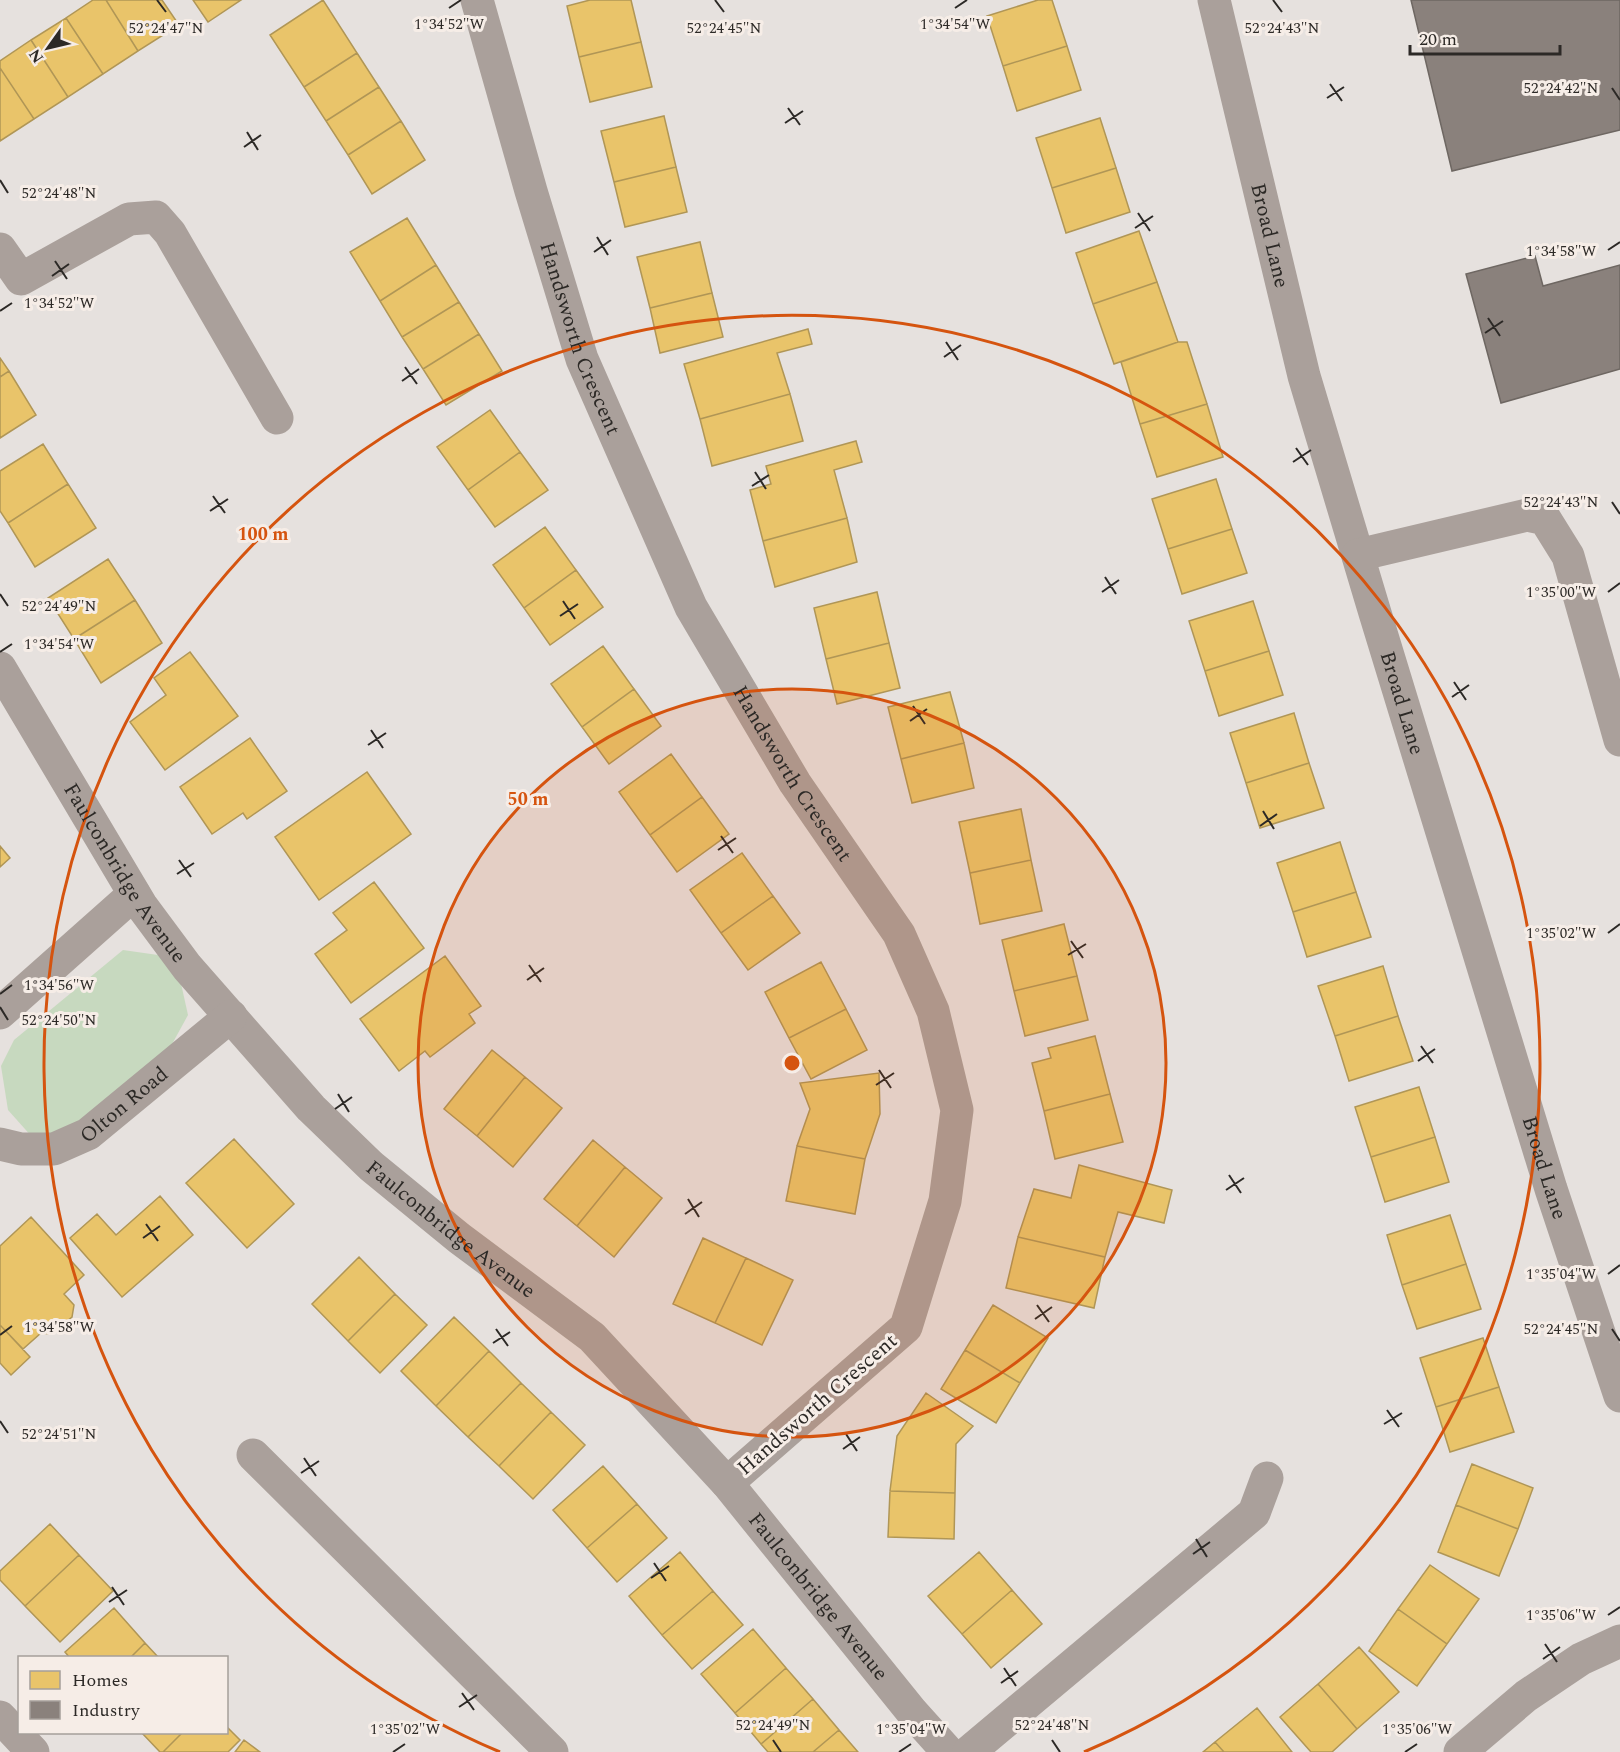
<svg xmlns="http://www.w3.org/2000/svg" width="1620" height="1752" font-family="Spectral,serif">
	<rect width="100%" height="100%" fill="#e6e1de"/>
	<!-- green -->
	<path fill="#c7d9bf" d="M123,950L158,955L180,979L188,1015L171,1046L77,1130L33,1138L8,1110L1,1066L14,1040Z"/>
	<!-- homes -->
	<path fill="#e9c46a" stroke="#b09656" stroke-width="1.5" d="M93,0H106L138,51L103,74L66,18Z
		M106,0H162L179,25L138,51Z
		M193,0H241L208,22Z
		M323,0L357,53L304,87L270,35Z
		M590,0H631L641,42L579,57L567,6Z
		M1038,0H1052L1067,46L1003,66L987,16Z
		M66,18L103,74L68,97L31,40Z
		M31,40L68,97L34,119L0,68V61Z
		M641,42L652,87L590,102L579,57Z
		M1067,46L1081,90L1017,111L1003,66Z
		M357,53L379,87L326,121L304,87Z
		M0,68L34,119L0,141Z
		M379,87L401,121L348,155L326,121Z
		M664,116L676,167L614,182L601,131Z
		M1100,118L1116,168L1052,188L1036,138Z
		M401,121L425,160L372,194L348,155Z
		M676,167L687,212L625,227L614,182Z
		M1116,168L1130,212L1066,233L1052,188Z
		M407,218L436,265L380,301L350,252Z
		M1139,231L1157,282L1093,304L1076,253Z
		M700,242L712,293L650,308L637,257Z
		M436,265L459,302L402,337L380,301Z
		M1157,282L1178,342L1114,364L1093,304Z
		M712,293L723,337L660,353L650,308Z
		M459,302L479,334L423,369L402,337Z
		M808,329L812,344L777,353L790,394L700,419L684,364Z
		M479,334L502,371L446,405L423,369Z
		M1178,342H1187L1207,404L1140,424L1121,362Z
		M0,358L9,371L0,377Z
		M9,371L36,415L0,438V377Z
		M790,394L803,441L712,466L700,419Z
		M1207,404L1223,457L1157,477L1140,424Z
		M490,410L520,452L468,490L437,447Z
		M856,441L862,462L834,470L847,518L763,541L750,490L771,484L766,466Z
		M43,444L68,484L8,523L0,511V471Z
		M520,452L548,490L495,527L468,490Z
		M1216,479L1232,529L1168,549L1152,499Z
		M68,484L96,528L35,567L8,523Z
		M847,518L857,562L775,587L763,541Z
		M545,527L576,570L524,608L493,565Z
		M1232,529L1247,573L1182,594L1168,549Z
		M108,559L135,600L74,639L48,598Z
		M576,570L603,607L550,645L524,608Z
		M877,592L889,643L826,659L814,608Z
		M135,600L162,643L101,683L74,639Z
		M1253,601L1269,651L1205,671L1189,621Z
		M889,643L900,688L837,704L826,659Z
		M603,646L634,689L582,727L551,684Z
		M1269,651L1283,695L1219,716L1205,671Z
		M190,652L238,716L165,770L130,722L166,695L154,678Z
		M634,689L661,726L609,764L582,727Z
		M950,692L964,743L901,759L888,707Z
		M1294,713L1309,763L1246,783L1230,733Z
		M250,738L287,791L247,819L243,813L212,834L180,787Z
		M964,743L974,788L912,803L901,759Z
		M671,754L702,797L650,835L619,792Z
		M1309,763L1324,808L1260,828L1246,783Z
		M367,772L411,834L319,900L275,837Z
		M702,797L729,834L677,872L650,835Z
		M1021,809L1031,860L970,873L959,822Z
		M1340,842L1356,892L1293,912L1277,863Z
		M0,846L10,858L0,867Z
		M742,853L773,896L721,933L690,890Z
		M1031,860L1042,911L980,924L970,873Z
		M374,882L424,948L351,1003L315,954L347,930L333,913Z
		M1356,892L1371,937L1307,957L1293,912Z
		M773,896L800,933L748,970L721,933Z
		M1064,924L1077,976L1014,991L1002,940Z
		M445,956L481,1006L469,1014L475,1023L430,1057L425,1051L399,1071L360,1019Z
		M821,962L846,1009L789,1038L765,992Z
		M1383,966L1398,1016L1335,1036L1318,986Z
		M1077,976L1088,1020L1025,1036L1014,991Z
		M846,1009L867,1050L811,1079L789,1038Z
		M1398,1016L1413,1061L1349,1081L1335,1036Z
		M1095,1036L1110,1094L1044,1111L1032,1063L1051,1058L1048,1048Z
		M492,1050L525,1077L477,1136L444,1109Z
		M879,1073L880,1114L865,1159L797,1146L810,1109L800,1083Z
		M525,1077L562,1108L513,1167L477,1136Z
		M1419,1087L1435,1137L1371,1157L1355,1107Z
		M1110,1094L1123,1142L1055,1159L1044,1111Z
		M1435,1137L1449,1182L1385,1202L1371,1157Z
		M234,1139L294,1204L247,1248L186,1183Z
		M593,1140L625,1167L577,1226L544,1199Z
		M797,1146L865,1159L855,1214L786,1201Z
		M1079,1165L1172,1190L1164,1223L1118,1212L1105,1257L1018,1237L1034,1189L1071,1198Z
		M625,1167L662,1198L614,1257L577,1226Z
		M160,1196L193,1235L122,1297L70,1238L97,1214L116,1235Z
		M1450,1215L1466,1264L1402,1285L1387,1235Z
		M31,1217L84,1275L64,1294L74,1305L72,1317L51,1334L41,1333L23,1349L0,1325V1246Z
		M1018,1237L1105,1257L1094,1308L1006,1288Z
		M703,1238L746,1258L715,1323L673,1304Z
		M359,1257L395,1294L348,1341L312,1304Z
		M746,1258L793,1280L762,1345L715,1323Z
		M1466,1264L1481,1309L1417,1329L1402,1285Z
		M395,1294L427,1325L380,1373L348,1341Z
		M993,1305L1048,1338L1020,1383L965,1350Z
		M454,1317L489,1351L436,1406L401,1371Z
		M0,1325L30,1357L11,1375L0,1363Z
		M1483,1338L1499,1387L1436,1407L1420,1358Z
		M965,1350L1020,1383L996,1423L941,1389Z
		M489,1351L521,1383L468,1437L436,1406Z
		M521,1383L551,1412L499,1466L468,1437Z
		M1499,1387L1514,1432L1450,1452L1436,1407Z
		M926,1393L973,1426L956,1444L955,1493L890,1491L897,1436Z
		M551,1412L585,1445L533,1499L499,1466Z
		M1472,1464L1533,1488L1518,1529L1456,1505Z
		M603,1466L637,1504L587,1548L553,1510Z
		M890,1491L955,1493L954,1539L888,1537Z
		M637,1504L667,1538L617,1582L587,1548Z
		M1456,1505L1518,1529L1499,1576L1438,1552Z
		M50,1524L79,1555L25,1606L0,1580V1571Z
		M680,1552L713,1591L662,1635L629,1596Z
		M979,1552L1012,1590L962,1634L928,1596Z
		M79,1555L113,1591L60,1642L25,1606Z
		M1430,1565L1479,1599L1447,1644L1398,1609Z
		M1012,1590L1042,1624L991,1668L962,1634Z
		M713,1591L743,1625L692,1669L662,1635Z
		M114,1608L145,1643L130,1658H70L65,1652Z
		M1398,1609L1447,1644L1417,1686L1369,1651Z
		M753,1629L786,1668L735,1713L701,1674Z
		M145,1643L159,1658H130Z
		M1359,1647L1399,1692L1357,1729L1318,1684Z
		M786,1668L813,1699L761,1744L735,1713Z
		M1318,1684L1357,1729L1332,1752H1311L1280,1717Z
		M813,1699L839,1730L813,1752H768L761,1744Z
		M1257,1708L1292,1752H1224L1215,1742Z
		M226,1726L240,1740L228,1752H163L183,1732H226Z
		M839,1730L858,1752H813Z
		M141,1732H183L163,1752H160Z
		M244,1740L260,1752H235Z
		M1215,1742L1224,1752H1203Z"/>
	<!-- industry -->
	<path fill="#8a817c" stroke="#6e6762" stroke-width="1.5" d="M1411,0H1620V130L1452,171Z
		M1535,256L1543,286L1620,265V369L1501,403L1466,274Z"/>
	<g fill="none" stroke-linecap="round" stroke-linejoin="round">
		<!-- minor -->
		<g stroke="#aaa09b" stroke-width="33">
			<path id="s1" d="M477,0L531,191L582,359L691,607L795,783L899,934L933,1011L957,1110L945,1201L906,1327L727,1483"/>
			<path id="s2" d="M1214,0L1304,376L1375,613L1551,1189L1620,1396"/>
			<path d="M0,249L21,279L129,219L156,217L170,233L277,418"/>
			<path d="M1358,555L1527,515L1545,519L1568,556L1620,740"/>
			<path id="s3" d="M0,668L141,905L187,967L311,1108L371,1166L459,1238L592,1337L727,1483L912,1712L948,1752"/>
			<path d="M0,1013L134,894"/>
			<path id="s4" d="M0,1144L21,1149H54L88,1134L231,1016"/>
			<path d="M253,1455L552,1752"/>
			<path d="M0,1717L33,1752"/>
			<path d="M969,1752L1254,1513L1267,1478"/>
			<path d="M1460,1752L1526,1696L1581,1659L1620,1641"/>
		</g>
	</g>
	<!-- ticks -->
	<path fill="none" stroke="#2c2926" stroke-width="2" d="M157,0L166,12M715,0L724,12M1273,0L1282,12M449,8L461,0M955,8L967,0M1330,84L1342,101M1612,88L1620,100M1327,98L1344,87M788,108L800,125M785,123L803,111M247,132L258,150M244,147L261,135M0,180L8,193M1138,213L1150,231M1135,228L1153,216M597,237L608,255M1608,250L1620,242M594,252L611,240M55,261L67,279M52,276L69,264M0,311L12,303M1488,318L1500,336M1485,333L1503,321M946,342L958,360M944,357L961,345M405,367L417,384M402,381L419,369M1296,448L1308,465M1293,462L1311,450M755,472L766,489M752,486L769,475M213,496L225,513M1612,502L1620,514M210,511L228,499M1105,577L1116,594M1102,592L1119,580M1608,592L1620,583M0,594L8,606M563,601L575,619M560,616L578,604M0,652L12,644M1454,682L1466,700M1452,697L1469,685M913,706L925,724M910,721L927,709M371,730L383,748M368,745L386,733M1263,811L1274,829M1260,826L1277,814M721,836L733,853M718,850L736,838M179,860L191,877M177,874L194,863M1608,933L1620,924M1071,941L1083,958M1068,955L1086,944M529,965L541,982M527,980L544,968M0,994L12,985M0,1007L8,1020M1421,1046L1433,1063M1418,1061L1435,1049M879,1070L891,1088M876,1085L894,1073M338,1094L349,1112M335,1109L352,1097M1229,1175L1241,1193M1226,1190L1244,1178M688,1199L699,1217M685,1214L702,1202M146,1224L158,1241M143,1238L160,1226M1608,1274L1620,1265M1037,1305L1049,1322M1035,1319L1052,1307M496,1329L508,1346M1612,1329L1620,1341M0,1335L12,1326M493,1343L510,1332M1387,1410L1399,1427M0,1421L8,1433M1384,1424L1402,1413M846,1434L857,1451M843,1449L860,1437M304,1458L316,1476M301,1473L319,1461M1196,1539L1207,1557M1193,1554L1210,1542M654,1563L666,1581M651,1578L669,1566M112,1587L124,1605M109,1602L127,1590M1608,1615L1620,1607M1545,1644L1557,1662M1543,1659L1560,1647M1004,1668L1016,1686M1001,1683L1018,1671M462,1693L474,1710M459,1707L477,1695M773,1740L781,1752M1052,1740L1060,1752M393,1752L405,1744M899,1752L911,1744M1405,1752L1417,1744"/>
	<!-- distance rings -->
	<circle cx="792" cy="1063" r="374" fill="#d5540f" fill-opacity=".12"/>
	<g fill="none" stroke="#d5540f" stroke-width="3">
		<circle cx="792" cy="1063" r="374"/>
		<path d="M500 1752A748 748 0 1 1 1084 1752"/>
	</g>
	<g text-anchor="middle" stroke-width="6" stroke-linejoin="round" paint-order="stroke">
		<!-- street labels -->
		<g font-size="21" fill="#2c2926" stroke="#f6ede7">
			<text dy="7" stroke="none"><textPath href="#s2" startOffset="242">Broad Lane</textPath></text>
			<text dy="7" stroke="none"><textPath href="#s1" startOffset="354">Handsworth Crescent</textPath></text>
			<text dy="7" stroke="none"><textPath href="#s2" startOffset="728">Broad Lane</textPath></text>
			<text dy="7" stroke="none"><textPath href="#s1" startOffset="840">Handsworth Crescent</textPath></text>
			<text dy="7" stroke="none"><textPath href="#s3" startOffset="240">Faulconbridge Avenue</textPath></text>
			<text dy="7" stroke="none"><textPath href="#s4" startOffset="138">Olton Road</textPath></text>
			<text dy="7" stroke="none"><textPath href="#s2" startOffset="1214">Broad Lane</textPath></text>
			<text dy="7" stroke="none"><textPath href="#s3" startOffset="726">Faulconbridge Avenue</textPath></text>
			<text transform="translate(817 1404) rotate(-41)" y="7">Handsworth Crescent</text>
			<text dy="7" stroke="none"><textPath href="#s3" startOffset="1248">Faulconbridge Avenue</textPath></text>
		</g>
	</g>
	<g font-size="15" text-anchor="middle" fill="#2c2926" stroke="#f6ede7" stroke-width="6" stroke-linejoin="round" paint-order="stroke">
		<text x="449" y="29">1°34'52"W</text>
		<text x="955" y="29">1°34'54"W</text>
		<text x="166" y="33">52°24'47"N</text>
		<text x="724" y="33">52°24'45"N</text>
		<text x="1282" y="33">52°24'43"N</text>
		<text x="1561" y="93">52°24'42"N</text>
		<text x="59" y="198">52°24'48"N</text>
		<text x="1561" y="256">1°34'58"W</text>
		<text x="59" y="308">1°34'52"W</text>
		<text x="1561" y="507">52°24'43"N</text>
		<text x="1561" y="597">1°35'00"W</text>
		<text x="59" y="611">52°24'49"N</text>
		<text x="59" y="649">1°34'54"W</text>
		<text x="1561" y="938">1°35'02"W</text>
		<text x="59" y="990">1°34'56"W</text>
		<text x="59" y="1025">52°24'50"N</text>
		<text x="1561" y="1279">1°35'04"W</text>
		<text x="59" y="1332">1°34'58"W</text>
		<text x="1561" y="1334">52°24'45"N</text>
		<text x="59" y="1439">52°24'51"N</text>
		<text x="1561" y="1620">1°35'06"W</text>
		<text x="773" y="1730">52°24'49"N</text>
		<text x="1052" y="1730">52°24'48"N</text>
		<text x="405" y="1734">1°35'02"W</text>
		<text x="911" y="1734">1°35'04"W</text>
		<text x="1417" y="1734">1°35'06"W</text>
	</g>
	<circle cx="792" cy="1063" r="9" fill="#d5540f" stroke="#f6ede7" stroke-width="3"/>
	<g font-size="18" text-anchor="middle" font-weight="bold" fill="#d5540f" stroke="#f6ede7" stroke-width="6" stroke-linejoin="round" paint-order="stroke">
		<text x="263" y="540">100 m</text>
		<text x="528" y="805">50 m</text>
	</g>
	<!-- legend -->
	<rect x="18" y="1656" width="210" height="78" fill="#f6ede7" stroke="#a59f9a" stroke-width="1.5"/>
	<rect x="30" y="1671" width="30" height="18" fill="#e9c46a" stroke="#a59f9a" stroke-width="1.5"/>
	<text x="72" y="1686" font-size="18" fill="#2c2926">Homes</text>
	<rect x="30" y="1701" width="30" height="18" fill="#8a817c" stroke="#a59f9a" stroke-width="1.5"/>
	<text x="72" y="1716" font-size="18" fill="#2c2926">Industry</text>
	<!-- north arrow -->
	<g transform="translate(48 48) rotate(236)" stroke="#f6ede7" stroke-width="4.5" paint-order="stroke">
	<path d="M0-4.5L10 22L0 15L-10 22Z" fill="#2c2926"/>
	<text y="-9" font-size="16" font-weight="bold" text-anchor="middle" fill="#2c2926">N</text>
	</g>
	<!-- scale -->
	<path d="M1410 45v9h150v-9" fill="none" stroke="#2c2926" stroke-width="3"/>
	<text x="1419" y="45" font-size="18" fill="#2c2926" stroke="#f6ede7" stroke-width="4.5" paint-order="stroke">20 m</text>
</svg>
